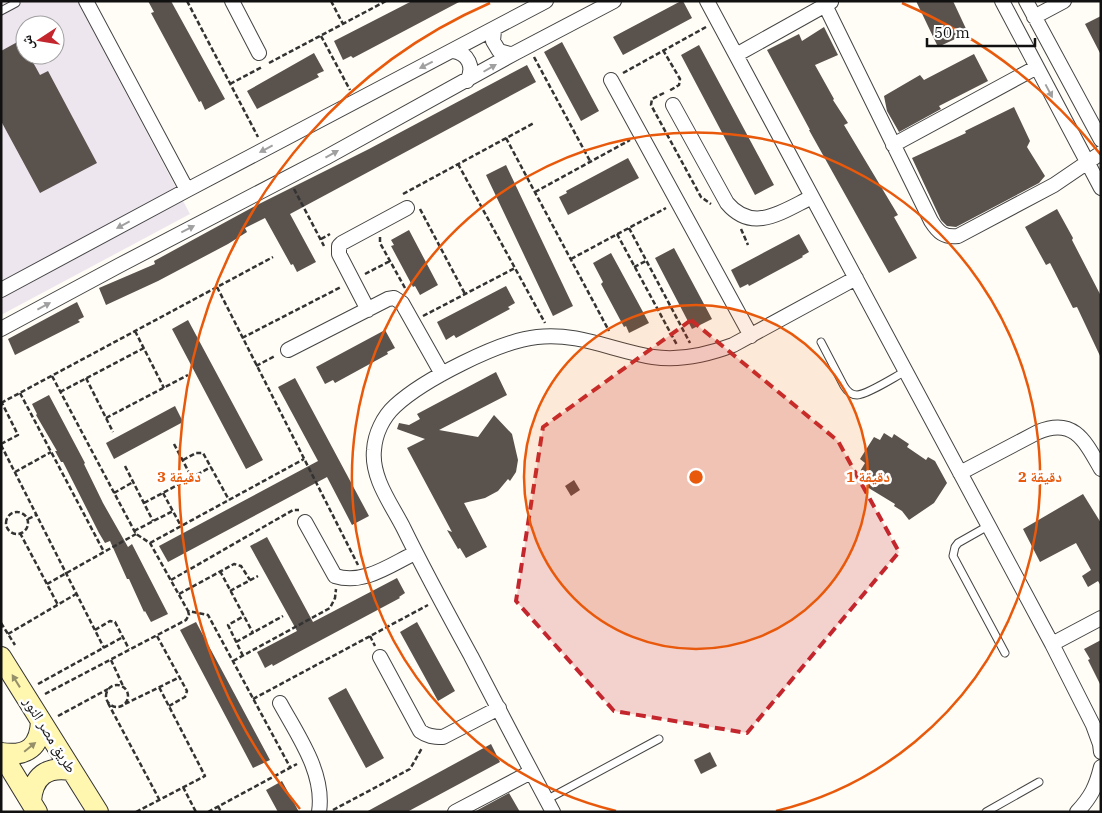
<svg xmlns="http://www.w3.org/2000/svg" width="1102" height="813" font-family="'IBM Plex Serif','Noto Naskh Arabic',serif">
	<rect width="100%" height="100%" fill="#fffdf5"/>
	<!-- industrial -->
	<path fill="#eee6ef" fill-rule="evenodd" d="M1,1H77L190,214L1,315ZM25,25H55V55H25Z"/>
	<!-- building -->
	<path fill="#5a524d" d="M148,1H171L225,99L205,110L201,101L199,102L151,13L154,12Z
		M412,1H461L353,58L351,56L343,60L334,41Z
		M681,1H683L692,18L623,55L613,37Z
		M916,1H953L968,33L938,47Z
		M1101,16V55L1085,24Z
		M824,27L838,55L815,65L834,99L833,100L848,123L844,125L898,215L894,217L917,258L889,273L809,130H810L767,50L799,34L802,41Z
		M21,40L25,47V55H29L40,75L48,71L97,163L40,193L1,121V51Z
		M562,42L599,111L581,121L544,52Z
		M699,45L774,185L755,195L681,55Z
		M314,53L324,71L317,74L319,77L257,109L247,91Z
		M974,54L988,81L939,106L941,109L899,132L887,111L884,96L920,75L924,80Z
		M527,65L536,82L290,214L316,262L297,272L293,264L291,265L265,218L245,228L247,232L228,244L158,281L106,305L99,288L155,264L154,261L255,206L369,149Z
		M1014,107L1030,141L1027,147L1045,176L1039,183L956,227L947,226L941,220L912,158L966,133L965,131Z
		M628,158L639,178L568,215L559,197L567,193L566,191Z
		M506,165L573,306L553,316L486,175Z
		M1057,209L1073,238L1072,240L1101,296V358L1077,307L1073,308L1050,263L1046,265L1025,227Z
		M409,230L438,285L420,295L415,286L413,287L391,246L394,245L391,240Z
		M799,234L809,252L802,256L803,257L749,286L748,284L740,288L731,270Z
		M674,248L712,319L692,329L655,258Z
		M611,253L649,323L629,333L626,326L624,327L601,284L603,282L593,263Z
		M506,286L515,303L508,307L510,309L456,338L454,335L446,340L437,322Z
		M77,302L84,317L78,320L80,322L15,355L8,339Z
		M188,320L263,460L246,469L172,329Z
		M385,330L395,348L387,352L388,354L335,383L333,380L325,384L316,367Z
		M496,372L507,395L439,430L478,437L494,415L512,434L518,460L516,472L510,481L508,479L498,491L485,498L464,503L487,547L466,558L460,548L458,549L447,530L452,532L407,448L425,439L397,429L399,423L409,425L420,419L417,414Z
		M295,378L369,516L352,525L327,477L168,562L159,546L318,461L278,387Z
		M49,395L85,463L84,464L103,503L128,547L132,544L168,614L151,622L145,611L144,612L129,579H127L110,541L105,543L99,533L63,462H61L55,451H57L36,415L37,414L32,404Z
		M175,406L183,422L114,459L106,443Z
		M884,433L892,438L894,434L909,444L907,447L926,460L928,457L935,461L947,483L934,503L909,520L902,511L894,506L895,504L867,487L871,480L859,473L865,463L860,459L874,437L880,440Z
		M574,480L580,490L571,496L565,486Z
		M1083,494L1101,523V586L1098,581L1088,587L1082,576L1091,570L1076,543L1040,562L1023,529Z
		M267,537L313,622L397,578L405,593L399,597L400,598L295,654L273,666L272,664L265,668L257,652L297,631L250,546Z
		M196,622L270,760L253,768L180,630Z
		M417,622L455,691L438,701L400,632Z
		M1101,640V686L1088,660L1090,659L1084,649Z
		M346,688L384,758L366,768L328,698Z
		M491,744L500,762L407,812H366Z
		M710,752L717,766L701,774L694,760Z
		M282,781L299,812H278L266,790Z
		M509,793L520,812H474Z"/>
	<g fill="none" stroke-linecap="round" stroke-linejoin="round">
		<defs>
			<path id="lane" d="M1,11L16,3
				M821,342L844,386C847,391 851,395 857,395C867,395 896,376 906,371
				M988,526L958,543L955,547L953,556L1005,653
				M546,800L659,739
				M986,812L1039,782"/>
			<path id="street" d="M86,1L187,190
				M232,1L259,53
				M707,1L1052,644L1093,725L1100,744L1101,752
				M1002,1L1101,188
				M1026,1L1101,140
				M825,5L931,221C938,232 944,238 958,236L1054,185L1101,153
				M1034,17L1064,1
				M494,30L493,41L499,51L510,54L515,53
				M453,51C468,53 475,67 467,81
				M736,55L831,2
				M611,80L751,336
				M673,105L727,203C753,234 783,211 812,197
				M893,145L1037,67
				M1,290L187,190L546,1
				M368,310L339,254V246L342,243L407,208
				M1,329L120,265L325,158L515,53L614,1
				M288,350L388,299L394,298L402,303L442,374
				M960,473L1038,432C1074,417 1085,441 1101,469
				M305,522L335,576C364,585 390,565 415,553
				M1052,644L1101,618
				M380,657L420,731C427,736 433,737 443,737L499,708
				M280,703C298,736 325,773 319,812
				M455,812L531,772
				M553,812C525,760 498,708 471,656C448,614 425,572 404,529C392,505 371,478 374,450C375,434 383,417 395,406C423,380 499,341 537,337C578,332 614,351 653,357C681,361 707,355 733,345L856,278
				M1077,812C1091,797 1096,787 1101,767"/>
			<path id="secondary" d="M1,657L98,812
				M1,753L37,812
				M1,753C27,757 40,747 41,721
				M31,801C33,776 47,766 71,770"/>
		</defs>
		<!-- lane casing -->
		<use href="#lane" stroke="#444" stroke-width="9"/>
		<!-- street casing -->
		<use href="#street" stroke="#444" stroke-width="16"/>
		<!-- secondary casing -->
		<use href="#secondary" stroke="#333" stroke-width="22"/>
		<!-- path -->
		<path stroke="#333" stroke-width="2.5" stroke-dasharray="5 2.5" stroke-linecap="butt" d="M187,1L258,137
			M331,1L343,24
			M321,36L350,90
			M663,50L680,79L679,85L669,91
			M534,57L590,161
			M269,63L386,1
			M623,73L706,27
			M230,84L262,67
			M664,93L652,99L651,105L701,197L711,204
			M506,138L609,331
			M458,164L545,323
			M294,189L324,246
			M535,192L630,140
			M403,194L534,123
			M420,209L465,294
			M629,228L690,343
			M741,229L748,245
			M617,234L677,345
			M380,237V243L405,288
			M321,239L330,234
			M571,259L666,208
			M634,267L646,261
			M365,274L390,261
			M217,287L358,565
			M423,316L515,268
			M135,331L164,388
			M242,338L341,287
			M256,366L275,356
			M52,376L136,534L150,543L188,611L208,615L290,767
			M86,378L113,432
			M60,392L144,348
			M20,393L104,552
			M1,403L273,257
			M106,418L188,375
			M1,444L18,435L2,403
			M174,444L192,478
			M1,445L104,648
			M183,460L196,453H203L229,500
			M125,466L153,521
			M15,472L51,452
			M114,493L133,482
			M163,493L181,526
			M144,503L211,467
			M6 523a11 11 0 1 1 22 0a11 11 0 1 1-22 0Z
			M28,519L36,515
			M134,531L173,511
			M20,533L58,605
			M150,543L304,459
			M220,571L253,633
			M171,580L293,510H299
			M47,584L136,534
			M230,591L258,576
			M179,594L234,564L241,566L250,580
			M1,623L15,645
			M95,630L110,621L115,622L129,649
			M8,634L76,594
			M157,636L187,691L185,697L169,706
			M370,636L375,646
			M236,642L283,616
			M243,656L228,625L244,616
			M111,660L124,688
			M233,661L330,608L335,598L336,589
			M38,684L123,637
			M106 696a11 11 0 1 1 22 0a11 11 0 1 1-22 0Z
			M45,694L186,620L189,615L188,611
			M253,699L428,605
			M108,703L159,799
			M125,704L180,677
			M58,716L108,689
			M183,787L196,812
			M218,806L221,812
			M333,810L410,769L422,748
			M136,812L205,776L159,687
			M208,812L297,764"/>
		<!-- lane -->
		<use href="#lane" stroke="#fff" stroke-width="7"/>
		<!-- street -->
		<use href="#street" stroke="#fff" stroke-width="14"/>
		<!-- secondary -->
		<use href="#secondary" stroke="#fff6b0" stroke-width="20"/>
	</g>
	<!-- one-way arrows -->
	<defs><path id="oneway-solid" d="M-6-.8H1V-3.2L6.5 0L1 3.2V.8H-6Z" transform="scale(1.25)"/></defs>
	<g fill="#a0a0a0">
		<use href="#oneway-solid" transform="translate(426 65) rotate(153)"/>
		<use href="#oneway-solid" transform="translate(490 68) rotate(-30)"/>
		<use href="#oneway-solid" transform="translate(1049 91) rotate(62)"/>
		<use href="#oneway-solid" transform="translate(266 149) rotate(152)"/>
		<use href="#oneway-solid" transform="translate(332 154) rotate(-29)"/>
		<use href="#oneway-solid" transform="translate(123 225) rotate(152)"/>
		<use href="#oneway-solid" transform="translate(188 229) rotate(-27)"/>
		<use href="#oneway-solid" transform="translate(44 306) rotate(-28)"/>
	</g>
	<g fill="#948f68">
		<use href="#oneway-solid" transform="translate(16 681) rotate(-122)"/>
		<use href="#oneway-solid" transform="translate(30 747) rotate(-39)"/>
	</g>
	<!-- marked area -->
	<path fill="#c4262e" fill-opacity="0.2" stroke="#c4262e" stroke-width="4" stroke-dasharray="10 6" stroke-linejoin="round" d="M691,320L838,441L899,552L747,733L614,711L516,601L543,427Z"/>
	<!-- distance rings -->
	<circle cx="696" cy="477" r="172" fill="#e8590c" fill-opacity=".12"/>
	<g fill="none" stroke="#e8590c" stroke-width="2.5">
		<circle cx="696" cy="477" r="172"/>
		<path d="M616 811A344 344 0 1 1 776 811"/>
		<path d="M300 809A517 517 0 0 1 490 3M902 3A517 517 0 0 1 1101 155"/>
	</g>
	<g text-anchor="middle" stroke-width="5" stroke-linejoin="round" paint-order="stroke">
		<!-- street labels -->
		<g font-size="15" fill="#111" stroke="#fff">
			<text transform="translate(50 735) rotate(58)" y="5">طريق مصر النور</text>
		</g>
	</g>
	<circle cx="696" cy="477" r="8" fill="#e8590c" stroke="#fff" stroke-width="2.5"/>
	<g font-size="15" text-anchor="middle" font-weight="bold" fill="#e8590c" stroke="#fff" stroke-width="5" stroke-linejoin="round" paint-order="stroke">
		<text x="868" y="482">1 دقيقة</text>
		<text x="1040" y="482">2 دقيقة</text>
		<text x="179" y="482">3 دقيقة</text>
	</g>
	<!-- border -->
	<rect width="1102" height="813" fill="none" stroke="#111111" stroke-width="5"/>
	<!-- north arrow -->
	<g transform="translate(40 40) rotate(258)"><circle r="24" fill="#ffffff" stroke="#a0a0a0"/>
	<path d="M0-4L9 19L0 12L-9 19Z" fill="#c4262e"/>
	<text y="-8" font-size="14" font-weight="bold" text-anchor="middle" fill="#111111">ش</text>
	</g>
	<!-- scale -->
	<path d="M927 38v8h108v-8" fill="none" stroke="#111111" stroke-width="2.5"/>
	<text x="934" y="38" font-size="15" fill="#111111" stroke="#ffffff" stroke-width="4" paint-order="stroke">50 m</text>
</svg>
